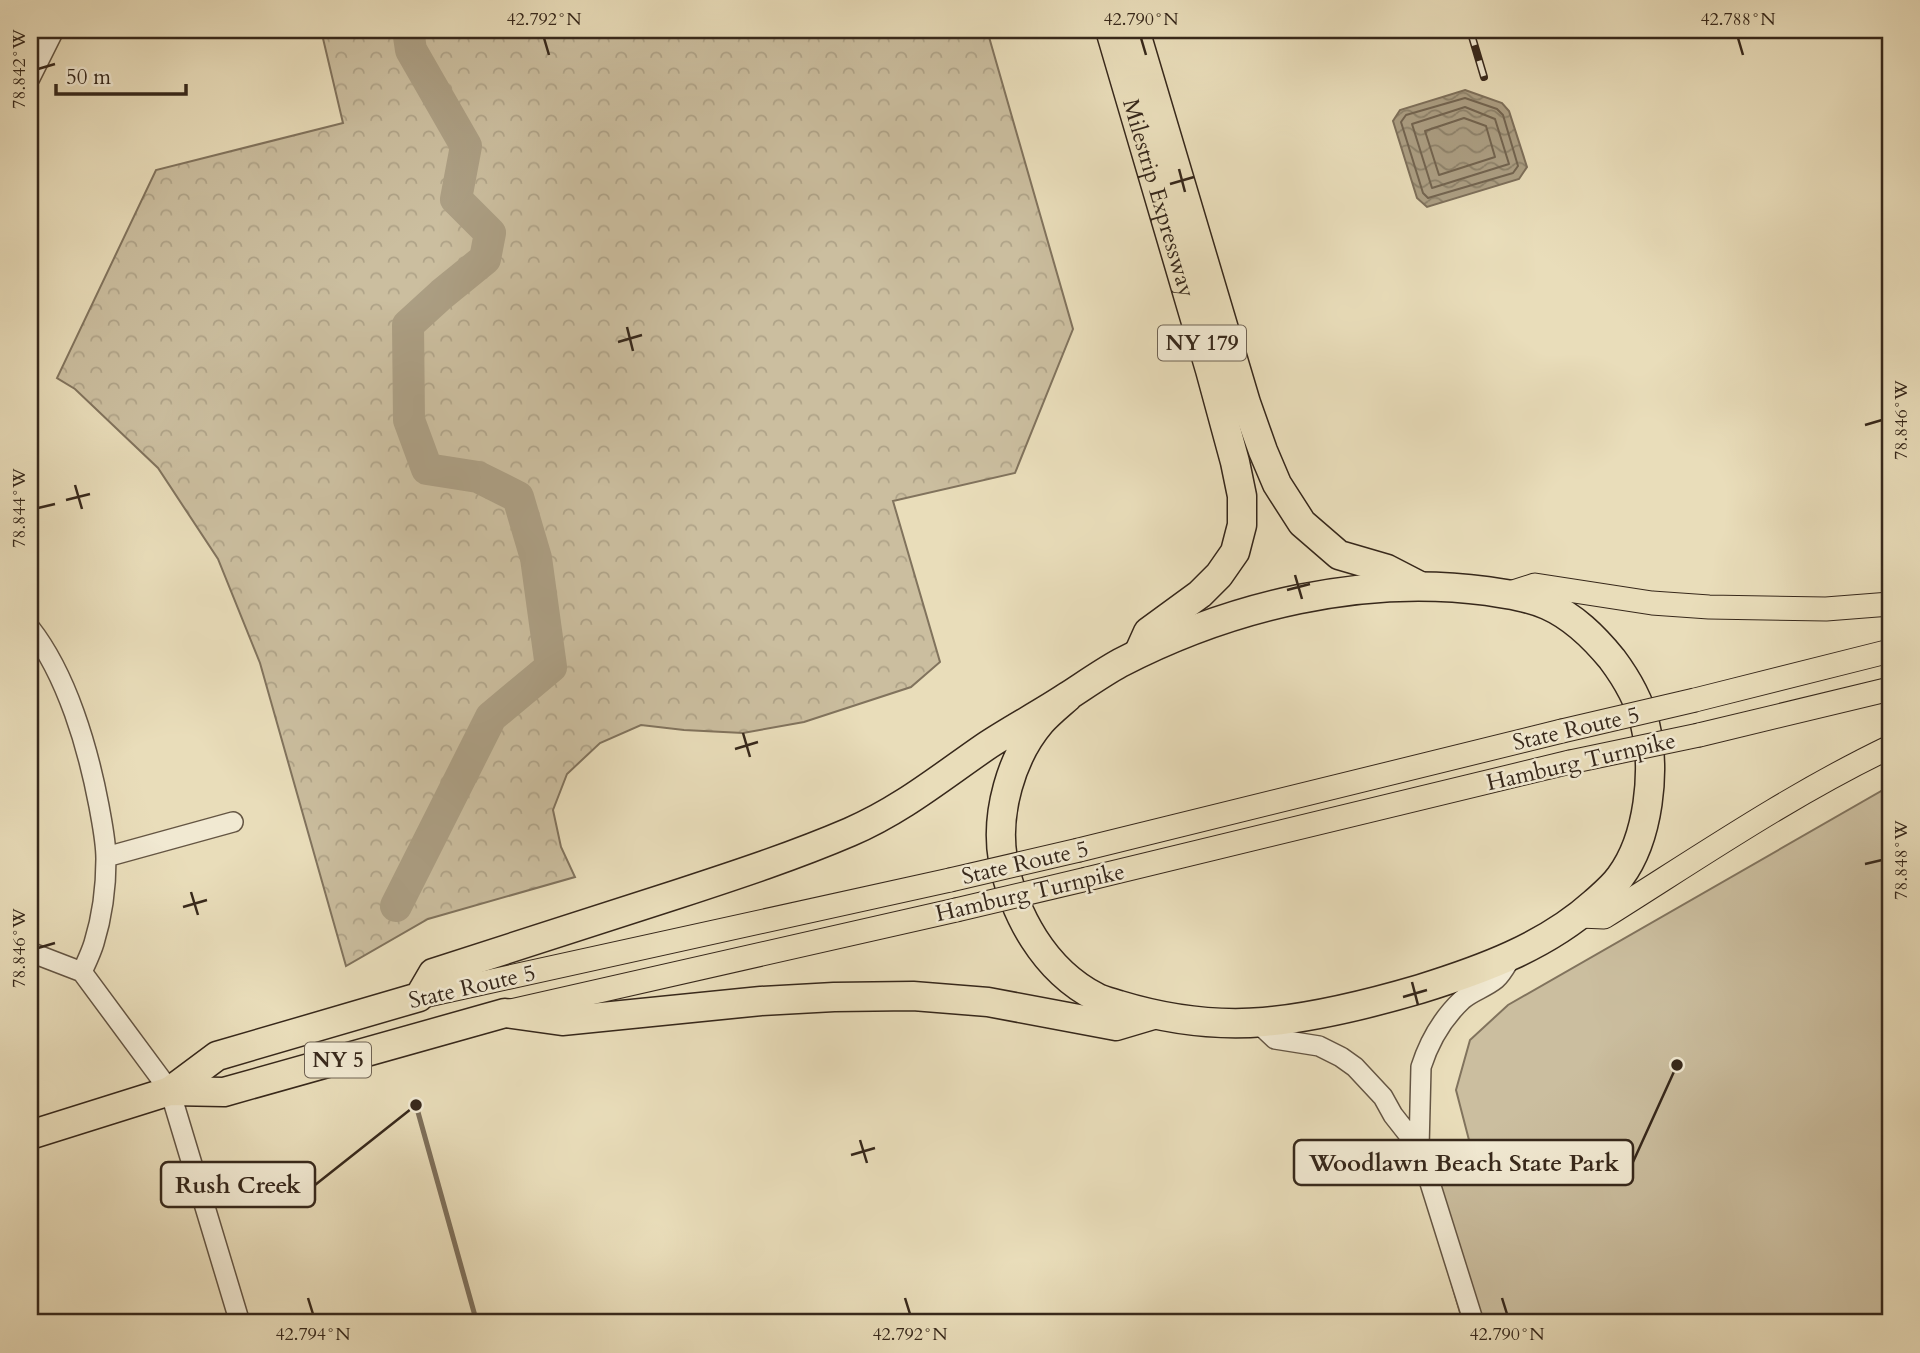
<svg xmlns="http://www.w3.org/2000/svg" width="1920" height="1353" font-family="Cardo,serif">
	<defs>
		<pattern id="forest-crowns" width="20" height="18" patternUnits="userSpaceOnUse" patternTransform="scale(1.75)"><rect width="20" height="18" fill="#cbbe9f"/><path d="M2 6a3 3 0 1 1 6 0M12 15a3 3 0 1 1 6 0" fill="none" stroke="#afa388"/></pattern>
		<pattern id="water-waves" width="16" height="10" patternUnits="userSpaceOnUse" patternTransform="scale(1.75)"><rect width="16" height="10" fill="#ac9f84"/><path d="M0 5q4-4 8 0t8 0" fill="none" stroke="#8d826b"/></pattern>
	</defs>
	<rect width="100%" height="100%" fill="#e9ddba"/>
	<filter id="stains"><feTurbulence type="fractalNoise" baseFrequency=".00286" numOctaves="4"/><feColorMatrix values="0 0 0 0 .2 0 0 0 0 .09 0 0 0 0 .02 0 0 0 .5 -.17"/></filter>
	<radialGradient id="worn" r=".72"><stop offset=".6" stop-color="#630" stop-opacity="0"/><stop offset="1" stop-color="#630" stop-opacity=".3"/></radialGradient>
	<!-- green -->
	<path fill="#cbbe9f" stroke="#81735d" stroke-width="2" d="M1890,786V1323H1463L1415,1157L1469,1140L1456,1090L1470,1040L1508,1005Z"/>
	<!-- forest -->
	<path fill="url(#forest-crowns)" stroke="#81735d" stroke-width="2" d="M321,30H987L1073,329L1015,473L893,501L940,662L911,687L804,722L743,733L684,730L641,725L600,743L567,774L553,810L561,847L575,877L428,919L346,966L260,663L218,559L158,468L75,389L57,378L156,170L343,123Z"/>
	<!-- water -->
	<path fill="url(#water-waves)" stroke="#7d6f5a" stroke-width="2" d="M1465,90L1502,103L1509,111L1527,167L1519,179L1427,207L1417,198L1393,121L1400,110Z"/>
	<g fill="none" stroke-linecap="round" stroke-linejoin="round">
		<!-- shore -->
		<path stroke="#726450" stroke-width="2" d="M1465,98L1497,109L1503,115L1518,166L1513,173L1428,198L1423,193L1401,122L1406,115Z
			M1465,107L1495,119L1509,164L1432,188L1412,124Z
			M1464,118L1486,126L1495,157L1439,175L1425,131Z"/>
		<!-- stream -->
		<path stroke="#7d6f5a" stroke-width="5" d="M416,1105L477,1323"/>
		<!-- river -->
		<path stroke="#ac9f84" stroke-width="32" d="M396,906L491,717L551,667L536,558L518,497L478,477L427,469L409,420L408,325L442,294L485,259L490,233L456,199L466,146L411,50L408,30"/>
		<defs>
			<path id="minor" d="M30,78L54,30
				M30,628C67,675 88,748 99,806C102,823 106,841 106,859C106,886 102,917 94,943C91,953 86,963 82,972
				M106,857L233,822
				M30,952L82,972L170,1091L240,1323
				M1258,1023L1275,1039L1319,1046L1341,1057L1355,1067L1383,1097L1393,1115L1419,1148
				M1474,1323L1419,1148L1421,1067C1429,1042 1443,1018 1462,1000C1472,991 1485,988 1496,979C1502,974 1507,964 1512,956"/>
			<path id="major" d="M1507,594L1535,585L1652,603L1709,607L1826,609L1890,604
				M1695,700L1890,651
				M1699,735L1890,689
				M1079,850L1562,731
				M1087,879L1570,762
				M1580,916L1604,917C1698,858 1790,795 1890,747
				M419,997L950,880
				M511,1011L956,910"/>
			<g id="highway">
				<path id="s1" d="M1110,30L1210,370L1235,462L1242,496V525L1235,552L1219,575L1200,594L1148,632L1139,652"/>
				<path d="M1135,30L1246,403L1263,451L1277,484L1302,523L1339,555L1387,569L1418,585"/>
				<path d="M170,1091L217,1056L419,997L433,973C514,947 596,921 678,894C736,875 794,856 850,832C901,810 940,778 985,747C1012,729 1041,714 1068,696C1085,685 1102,673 1120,663C1230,606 1363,574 1487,591C1507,594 1528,597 1547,605C1574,617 1594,637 1612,659C1627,679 1639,700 1645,724C1656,771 1649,838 1620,877C1613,887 1603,895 1594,903C1545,947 1481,970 1420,989C1369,1004 1317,1017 1264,1022C1215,1026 1165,1019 1119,1005C1113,1003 1101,1000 1096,997C1044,970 1014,915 1003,860C995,814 1011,757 1041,722C1049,713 1059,705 1068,697"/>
				<path d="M30,1135L170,1091L224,1092L505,1013L562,1021L761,1001L834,997L913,996L988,1002L1116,1026L1153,1015"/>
			</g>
		</defs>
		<!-- minor casing -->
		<use href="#minor" stroke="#645543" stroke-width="22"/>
		<!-- major casing -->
		<use href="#major" stroke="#37281b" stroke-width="25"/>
		<!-- highway casing -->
		<use href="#highway" stroke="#37281b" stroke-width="31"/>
		<!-- minor -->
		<use href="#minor" stroke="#f1e9d2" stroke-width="19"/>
		<!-- major -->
		<use href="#major" stroke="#e9ddba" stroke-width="23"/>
		<!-- highway -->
		<use href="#highway" stroke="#e9ddba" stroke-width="28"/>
		<defs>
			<path id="rail" d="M1470,30L1484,77"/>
		</defs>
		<!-- rail casing -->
		<use href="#rail" stroke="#37281b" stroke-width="8"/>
		<!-- rail -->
		<use href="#rail" stroke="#f1e9d2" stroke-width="5" stroke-dasharray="16" stroke-linecap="butt"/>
		<defs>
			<path id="major-bridge" d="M1562,731L1695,700
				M1570,762L1699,735
				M950,880L1079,850
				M956,910L1087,879"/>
		</defs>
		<!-- major-bridge casing -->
		<use href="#major-bridge" stroke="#37281b" stroke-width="25" stroke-linecap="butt"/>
		<!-- major-bridge -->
		<use href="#major-bridge" stroke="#e9ddba" stroke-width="23"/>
	</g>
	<!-- ticks -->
	<path fill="none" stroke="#37281b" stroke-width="2.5" d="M544,38L549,55M1141,38L1146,55M1738,38L1743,55M38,69L55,64M1179,169L1185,192M1170,184L1194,177M627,327L633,351M618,342L642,335M1865,425L1882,420M75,485L82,509M66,500L90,494M38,508L55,504M1295,575L1302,599M1287,590L1310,584M743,733L750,757M735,749L758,742M1865,864L1882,860M191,892L198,915M183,907L207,900M38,948L55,943M1412,982L1418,1005M1403,997L1427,990M860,1140L867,1163M851,1155L875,1148M308,1298L313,1314M905,1298L910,1314M1502,1298L1507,1314"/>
	<g text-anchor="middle" stroke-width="5" stroke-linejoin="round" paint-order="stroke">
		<!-- shield labels -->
		<g fill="#f1e9d2" stroke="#6f6252" stroke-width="2">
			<rect x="1158" y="325.5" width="88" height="35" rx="5"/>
			<rect x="305" y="1042.5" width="66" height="35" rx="5"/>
		</g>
		<g font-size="21" font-weight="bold" fill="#37281b">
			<text x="1202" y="350">NY 179</text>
			<text x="338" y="1067">NY 5</text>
		</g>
		<!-- street labels -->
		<g font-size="23" fill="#37281b" stroke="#f1e9d2">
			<text dy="8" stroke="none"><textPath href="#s1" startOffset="175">Milestrip Expressway</textPath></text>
			<text transform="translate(1576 728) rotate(-13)" y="8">State Route 5</text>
			<text transform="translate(1581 761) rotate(-13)" y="8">Hamburg Turnpike</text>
			<text transform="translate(1025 862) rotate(-13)" y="8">State Route 5</text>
			<text transform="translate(1030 892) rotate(-13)" y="8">Hamburg Turnpike</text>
			<text transform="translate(472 986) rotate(-13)" y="8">State Route 5</text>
		</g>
	</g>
	<!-- callouts -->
	<path fill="none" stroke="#37281b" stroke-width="2.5" d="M1677 1065L1633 1162M416 1105L315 1185"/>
	<g fill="#37281b" stroke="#f1e9d2" stroke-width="2.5">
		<circle cx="1677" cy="1065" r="7"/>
		<circle cx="416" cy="1105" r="7"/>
	</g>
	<g fill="#f1e9d2" stroke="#37281b" stroke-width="2.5">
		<rect x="1294" y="1140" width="339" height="45" rx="7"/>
		<rect x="161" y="1162" width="154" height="45" rx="7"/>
	</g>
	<g font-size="24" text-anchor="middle" font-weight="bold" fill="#37281b">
		<text x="1464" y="1171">Woodlawn Beach State Park</text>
		<text x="238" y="1193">Rush Creek</text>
	</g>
	<!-- margin -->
	<rect width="1920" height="1353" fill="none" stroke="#e9ddba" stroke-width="77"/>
	<!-- scale -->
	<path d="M56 84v10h130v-10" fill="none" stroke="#37281b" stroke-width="3.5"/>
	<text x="66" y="84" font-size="21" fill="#37281b" stroke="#f1e9d2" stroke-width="5" paint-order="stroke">50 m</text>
	<rect x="38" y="38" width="1844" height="1276" fill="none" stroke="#37281b" stroke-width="2.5"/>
	<g font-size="18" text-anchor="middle" fill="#37281b">
		<text x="544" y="25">42.792°N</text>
		<text x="1141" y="25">42.790°N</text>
		<text x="1738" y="25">42.788°N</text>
		<text transform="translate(19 69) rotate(-90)" y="6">78.842°W</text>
		<text transform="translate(1901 420) rotate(-90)" y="6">78.846°W</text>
		<text transform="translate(19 508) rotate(-90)" y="6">78.844°W</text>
		<text transform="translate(1901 860) rotate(-90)" y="6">78.848°W</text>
		<text transform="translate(19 948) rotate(-90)" y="6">78.846°W</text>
		<text x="313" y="1340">42.794°N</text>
		<text x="910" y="1340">42.792°N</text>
		<text x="1507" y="1340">42.790°N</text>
	</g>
	<rect width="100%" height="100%" filter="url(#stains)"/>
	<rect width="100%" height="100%" fill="url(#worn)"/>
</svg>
